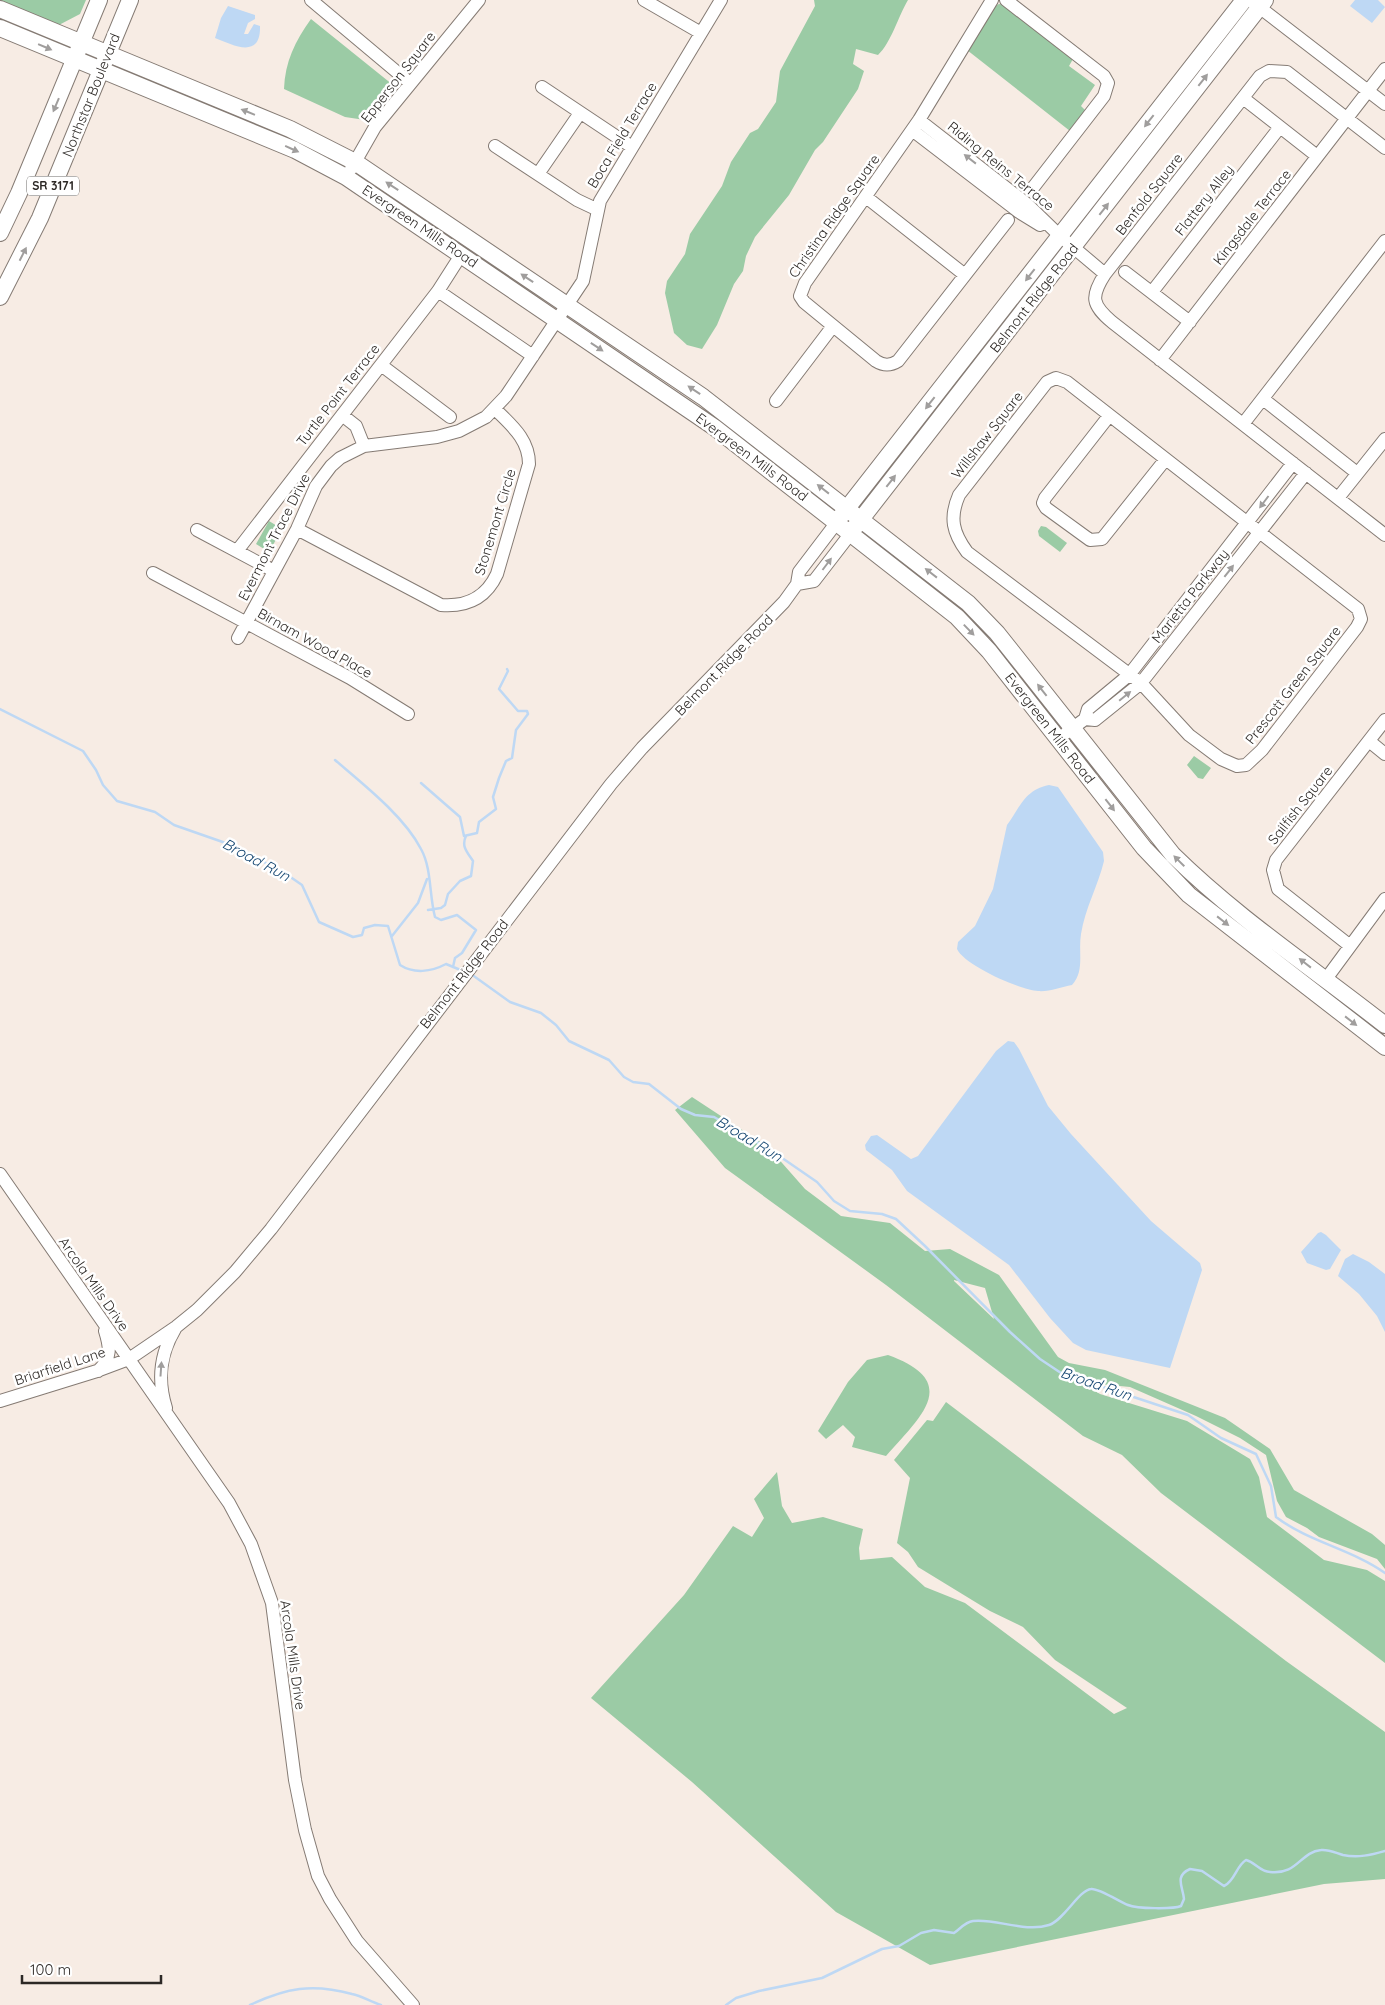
<svg xmlns="http://www.w3.org/2000/svg" width="1385" height="2005" font-family="Quicksand,sans-serif">
	<rect width="100%" height="100%" fill="#f7ece4"/>
	<!-- green -->
	<path fill="#9bcba5" fill-rule="evenodd" d="M0,0H86L80,14L57,26L0,2Z
		M814,0H908C898,17 891,43 878,55L856,49L853,64L864,71L858,89L823,142L815,150L789,195L755,237L746,256L743,271L734,284L717,325L702,349L687,345L674,333L665,293L667,281L685,254L690,234L722,186L731,162L750,133L758,129L776,102L780,71L815,6Z
		M999,4L1004,5L1073,59L1069,66L1095,85L1081,106L1085,110L1070,131L967,50L993,7Z
		M311,19L393,85L365,120L345,117L284,89C285,62 295,41 311,19Z
		M269,521L282,529L269,552L256,544Z
		M1041,526L1046,527L1067,543L1060,552L1039,536L1038,531Z
		M1194,756L1211,768L1203,779L1198,778L1187,765Z
		M692,1097L768,1147L805,1189L841,1216L890,1223L925,1251L950,1249L999,1275L1058,1357L1069,1363L1105,1370L1225,1418L1270,1449L1294,1490L1372,1534L1385,1545V1569L1377,1559L1319,1537L1307,1528L1286,1517L1277,1501L1266,1455L1240,1438L1196,1416L1130,1387L1080,1382L1100,1394L1187,1421L1250,1459L1259,1477L1267,1517L1324,1560L1367,1570L1385,1581V1663L1161,1493L1122,1455L1083,1436L886,1285L725,1168L675,1110ZM954,1280L985,1288L994,1319L954,1281Z
		M888,1355C963,1382 920,1417 886,1456L852,1447L855,1437L843,1425L826,1439L818,1431L848,1382L867,1360Z
		M946,1402L1286,1661L1385,1732V1879L1324,1884L930,1965L836,1912L692,1782L591,1698L684,1595L733,1526L752,1537L764,1518L754,1499L777,1472L782,1506L792,1523L823,1517L863,1529L859,1548L860,1560L892,1557L925,1587L965,1603L1114,1714L1127,1708L1055,1660L1023,1627L990,1611L918,1567L908,1552L897,1543L910,1478L894,1460L927,1420L933,1421Z"/>
	<!-- water -->
	<path fill="#bed8f4" d="M1355,0H1378L1385,7L1372,23L1350,6Z
		M228,6L255,15V19L248,23L244,34H248L254,24L260,26C261,60 233,45 215,38L221,18Z
		M1049,785L1058,787L1103,852L1104,861C1098,886 1085,908 1081,934C1078,952 1085,971 1072,985C1061,987 1049,992 1038,991C1020,990 964,965 957,949L958,942L975,926L993,889L1007,825C1020,808 1024,790 1049,785Z
		M1008,1041L1014,1042L1019,1049L1048,1106L1071,1134L1151,1221L1200,1263L1202,1270L1170,1368L1086,1350L1073,1343L1050,1318L1009,1265L907,1191L892,1170L866,1150L865,1145L871,1136L877,1135L911,1159L918,1156L996,1051Z
		M1321,1232L1326,1235L1341,1250L1330,1269L1326,1270L1307,1263L1301,1252L1318,1233Z
		M1353,1254L1369,1262L1385,1274V1332L1377,1316L1359,1294L1338,1276L1345,1259Z"/>
	<g fill="none" stroke-linecap="round" stroke-linejoin="round">
		<!-- stream -->
		<path stroke="#bed8f4" stroke-width="2.5" d="M0,709L83,751L96,770L103,785L117,801L155,812L174,825L237,847L289,876L302,885L319,922L353,937L362,935L364,928L375,925L388,926L400,965C414,974 431,972 446,964L463,971
			M335,760C363,784 404,816 421,849C432,869 429,895 435,917L441,920L457,915L476,930L462,953L455,958L453,967
			M421,783L460,817L464,836L477,833L479,822L496,809L493,797L499,778L506,761L512,758L516,730L528,714L527,711H518L499,689L508,671L507,669
			M428,910L441,908L445,905L448,894L460,881L471,876L473,861C467,852 461,846 466,836
			M392,936L418,903L427,879
			M471,974L510,1002L541,1013L556,1025L569,1041L609,1060L624,1077L633,1082L649,1084L681,1109L695,1115L714,1117L772,1151L817,1182L834,1201L850,1211L882,1214L896,1219L925,1246L1010,1332L1040,1359L1061,1373L1188,1415L1221,1438L1256,1454L1271,1486L1276,1517C1309,1542 1351,1549 1385,1573
			M250,2005C286,1988 312,1983 352,1994C362,1996 371,2002 381,2005
			M726,2005L736,1998L759,1991L822,1978L882,1949L899,1946L921,1933L934,1930L954,1933C960,1929 965,1922 973,1921C995,1918 1025,1933 1049,1925C1064,1920 1079,1890 1091,1889C1099,1888 1120,1902 1128,1905C1137,1909 1174,1909 1181,1906L1184,1899C1183,1887 1174,1876 1190,1869L1202,1871L1224,1886C1235,1881 1236,1866 1246,1860C1255,1862 1260,1872 1270,1872C1298,1875 1300,1852 1321,1850C1328,1849 1336,1853 1343,1855C1358,1858 1371,1855 1385,1851"/>
		<defs>
			<path id="minor" d="M311,0L410,83
				M644,0L701,33
				M992,0L919,120L805,283L800,296L804,302L876,361C884,366 890,366 898,361L1008,220
				M1006,0L1104,76L1108,83L1104,96L1032,189
				M1250,0L1385,104
				M542,87L632,147
				M1243,98L1317,156
				M919,120L1027,204L1060,236L1105,274
				M912,130L1019,212L1040,225
				M495,146L577,200L596,209
				M1385,148L1287,72L1269,71L1260,76L1105,274C1090,297 1092,305 1112,322L1385,535
				M351,169L375,127L479,0
				M538,174L580,113
				M866,197L965,275
				M1125,272L1190,322
				M438,291L533,356
				M1152,292L1280,127
				M1160,360L1385,69
				M381,365L450,417
				M1056,378L1067,382L1358,609L1361,619L1357,627L1262,750L1246,765L1237,766L1221,759L1189,735L1141,683L967,552C953,533 949,518 959,495L1047,382Z
				M1263,399L1357,473
				M776,401L833,326
				M342,415L356,426L364,446
				M1109,416L1045,498L1043,503L1046,508L1090,540L1102,539L1165,460
				M1243,424L1385,241
				M1338,498L1385,439
				M297,529L441,605C467,607 486,598 497,574L529,464C529,439 511,425 495,409
				M197,530L274,571
				M237,551L438,291L461,255
				M153,573L350,678L408,714
				M797,584L814,581L851,533
				M238,638L297,529L316,486L331,466L340,458L364,446L437,437L459,431L486,417L506,396L583,281L600,201L721,0
				M1085,719L1095,720L1141,683L1306,473
				M1066,733L1085,719L1088,709L1129,675L1293,463
				M1369,741L1385,754
				M1349,945L1278,889L1273,870L1276,860L1385,720
				M1326,979L1385,899
				M0,1174L229,1503L251,1544L272,1603L295,1780L305,1830L318,1876L330,1899L357,1941L413,2005
				M98,1371C112,1358 110,1347 105,1331
				M0,1401L97,1371L129,1359L176,1327L197,1310L235,1272L271,1229L611,784L642,748L784,602L797,584L799,572L837,522
				M166,1408C157,1379 160,1354 175,1329"/>
			<path id="major" d="M0,9L290,129L355,162L703,397L968,603L997,633L1173,855C1237,918 1314,969 1385,1025
				M0,28L295,150L346,177L714,427L957,617L989,651L1144,848L1189,895L1385,1047
				M0,233L19,193L99,0
				M0,297L40,218L130,0
				M841,516L1244,0
				M855,527L1265,0"/>
		</defs>
		<!-- minor casing -->
		<use href="#minor" stroke="#857b74" stroke-width="14"/>
		<!-- major casing -->
		<use href="#major" stroke="#857b74" stroke-width="18"/>
		<!-- minor -->
		<use href="#minor" stroke="#fff" stroke-width="12"/>
		<!-- major -->
		<use href="#major" stroke="#fff" stroke-width="16"/>
	</g>
	<!-- one-way arrows -->
	<defs><path id="oneway-solid" d="M-6-.8H1V-3.2L6.5 0L1 3.2V.8H-6Z" transform="scale(1.25)"/></defs>
	<g fill="#a09e9d">
		<use href="#oneway-solid" transform="translate(45 47) rotate(23)"/>
		<use href="#oneway-solid" transform="translate(1203 80) rotate(-52)"/>
		<use href="#oneway-solid" transform="translate(56 105) rotate(113)"/>
		<use href="#oneway-solid" transform="translate(248 112) rotate(-158)"/>
		<use href="#oneway-solid" transform="translate(1149 121) rotate(128)"/>
		<use href="#oneway-solid" transform="translate(292 149) rotate(24)"/>
		<use href="#oneway-solid" transform="translate(970 159) rotate(-142)"/>
		<use href="#oneway-solid" transform="translate(392 186) rotate(-147)"/>
		<use href="#oneway-solid" transform="translate(1104 209) rotate(-52)"/>
		<use href="#oneway-solid" transform="translate(23 254) rotate(-63)"/>
		<use href="#oneway-solid" transform="translate(1030 275) rotate(128)"/>
		<use href="#oneway-solid" transform="translate(527 278) rotate(-146)"/>
		<use href="#oneway-solid" transform="translate(597 347) rotate(34)"/>
		<use href="#oneway-solid" transform="translate(694 390) rotate(-146)"/>
		<use href="#oneway-solid" transform="translate(930 403) rotate(128)"/>
		<use href="#oneway-solid" transform="translate(891 481) rotate(-52)"/>
		<use href="#oneway-solid" transform="translate(823 489) rotate(-142)"/>
		<use href="#oneway-solid" transform="translate(1264 502) rotate(127)"/>
		<use href="#oneway-solid" transform="translate(827 564) rotate(-53)"/>
		<use href="#oneway-solid" transform="translate(1229 571) rotate(-52)"/>
		<use href="#oneway-solid" transform="translate(931 573) rotate(-142)"/>
		<use href="#oneway-solid" transform="translate(969 630) rotate(46)"/>
		<use href="#oneway-solid" transform="translate(1042 690) rotate(-128)"/>
		<use href="#oneway-solid" transform="translate(1125 696) rotate(-39)"/>
		<use href="#oneway-solid" transform="translate(1110 805) rotate(52)"/>
		<use href="#oneway-solid" transform="translate(1179 861) rotate(-135)"/>
		<use href="#oneway-solid" transform="translate(1223 921) rotate(38)"/>
		<use href="#oneway-solid" transform="translate(1305 963) rotate(-142)"/>
		<use href="#oneway-solid" transform="translate(1351 1021) rotate(38)"/>
		<use href="#oneway-solid" transform="translate(161 1369) rotate(-86)"/>
	</g>
	<g text-anchor="middle" stroke-width="5" stroke-linejoin="round" paint-order="stroke">
		<!-- shield labels -->
		<rect fill="#fff" stroke="#6b6866" stroke-width="1" x="27" y="176.5" width="52" height="19" rx="4"/>
		<g font-size="12" font-weight="bold" fill="#2c2825">
			<text x="53" y="190">SR 3171</text>
		</g>
		<!-- street labels -->
		<g font-size="14" fill="#2c2825" stroke="#fff">
			<text transform="translate(398 77) rotate(-52)" y="5">Epperson Square</text>
			<text transform="translate(91 95) rotate(-68)" y="5">Northstar Boulevard</text>
			<text transform="translate(622 135) rotate(-59)" y="5">Boca Field Terrace</text>
			<text transform="translate(1001 166) rotate(39)" y="5">Riding Reins Terrace</text>
			<text transform="translate(1149 194) rotate(-52)" y="5">Benfold Square</text>
			<text transform="translate(1204 200) rotate(-52)" y="5">Flattery Alley</text>
			<text transform="translate(834 216) rotate(-55)" y="5">Christina Ridge Square</text>
			<text transform="translate(1252 217) rotate(-52)" y="5">Kingsdale Terrace</text>
			<text transform="translate(420 226) rotate(34)" y="5">Evergreen Mills Road</text>
			<text transform="translate(1034 298) rotate(-52)" y="5">Belmont Ridge Road</text>
			<text transform="translate(338 395) rotate(-52)" y="5">Turtle Point Terrace</text>
			<text transform="translate(987 435) rotate(-52)" y="5">Willshaw Square</text>
			<text transform="translate(752 457) rotate(37)" y="5">Evergreen Mills Road</text>
			<text transform="translate(495 522) rotate(-73)" y="5">Stonemont Circle</text>
			<text transform="translate(274 537) rotate(-63)" y="5">Evermont Trace Drive</text>
			<text transform="translate(1190 596) rotate(-52)" y="5">Marietta Parkway</text>
			<text transform="translate(315 643) rotate(29)" y="5">Birnam Wood Place</text>
			<text transform="translate(724 665) rotate(-46)" y="5">Belmont Ridge Road</text>
			<text transform="translate(1293 685) rotate(-52)" y="5">Prescott Green Square</text>
			<text transform="translate(1050 728) rotate(52)" y="5">Evergreen Mills Road</text>
			<text transform="translate(1300 805) rotate(-52)" y="5">Sailfish Square</text>
			<text transform="translate(464 974) rotate(-52)" y="5">Belmont Ridge Road</text>
			<text transform="translate(94 1284) rotate(55)" y="5">Arcola Mills Drive</text>
			<text transform="translate(60 1366) rotate(-18)" y="5">Briarfield Lane</text>
			<text transform="translate(293 1655) rotate(82)" y="5">Arcola Mills Drive</text>
		</g>
		<!-- water labels -->
		<g font-size="15" font-style="italic" fill="#164772" stroke="#fff">
			<text transform="translate(256 860) rotate(28)" y="5">Broad Run</text>
			<text transform="translate(749 1139) rotate(31)" y="5">Broad Run</text>
			<text transform="translate(1096 1384) rotate(19)" y="5">Broad Run</text>
		</g>
	</g>
	<!-- scale -->
	<path d="M22 1975v8h139v-8" fill="none" stroke="#2c2825" stroke-width="2.5"/>
	<text x="30" y="1975" font-size="15" fill="#2c2825" stroke="#ffffff" stroke-width="4" paint-order="stroke">100 m</text>
</svg>
